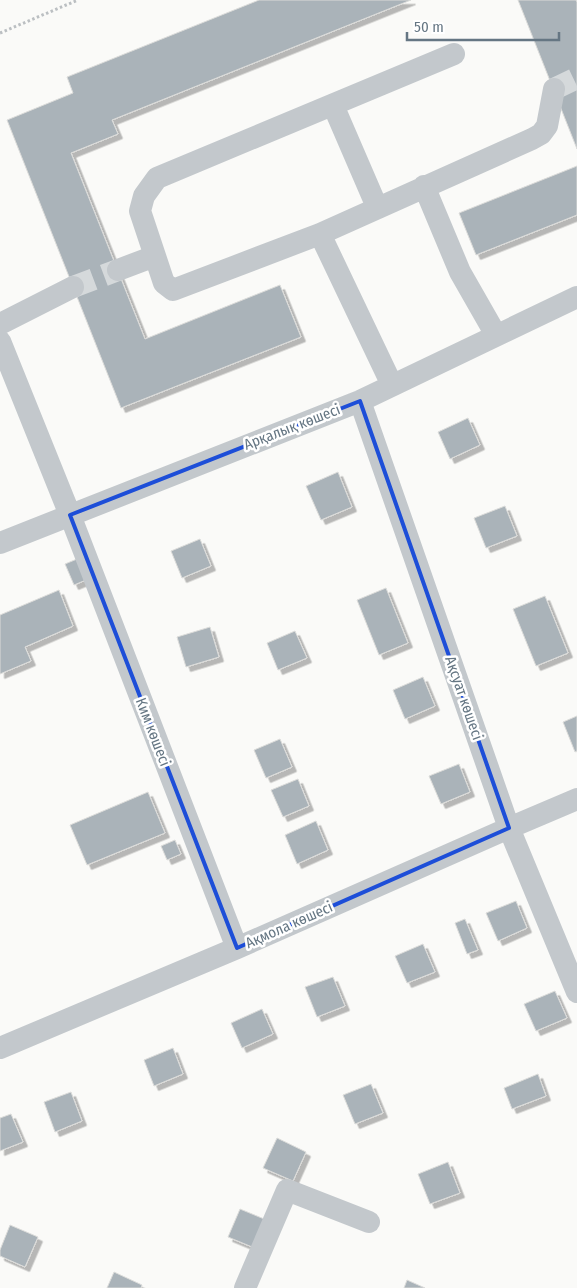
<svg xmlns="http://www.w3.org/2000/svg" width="577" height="1288" font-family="'Fira Sans Condensed',sans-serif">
	<defs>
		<filter id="shadow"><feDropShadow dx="4.5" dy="4.5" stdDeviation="0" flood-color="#0004"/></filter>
	</defs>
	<rect width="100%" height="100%" fill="#fafaf8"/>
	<!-- building -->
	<path fill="#aab3b9" stroke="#dcdcda" filter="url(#shadow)" d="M259,0H411L112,120L118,134L71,153L145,339L280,285L301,337L121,408L7,120L73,93L67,77Z
		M518,0H576L577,2V149Z
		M577,166V215L476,255L459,213Z
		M468,418L480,445L450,459L438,432Z
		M338,472L352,507L321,520L306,486Z
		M505,506L517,536L486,548L474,518Z
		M200,539L211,566L182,578L171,551Z
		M77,559L86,580L74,585L65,564Z
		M386,588L408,643L379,655L357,600Z
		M59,590L73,626L25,647L31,661L0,674V615Z
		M545,596L568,653L536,666L513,609Z
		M210,627L219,657L186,667L177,637Z
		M295,631L307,658L278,670L267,643Z
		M423,677L435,706L405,719L393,690Z
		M577,716V751L575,752L563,722Z
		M280,739L292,767L266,778L254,750Z
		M459,764L470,792L441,804L429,776Z
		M298,779L309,806L283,817L271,790Z
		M148,792L165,833L87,865L70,825Z
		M316,821L328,850L297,864L285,835Z
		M175,840L181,854L167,860L161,846Z
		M516,901L527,928L498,941L486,913Z
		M465,919L478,950L467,954L455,923Z
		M423,944L435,972L407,983L395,956Z
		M333,977L345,1006L317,1017L305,987Z
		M555,991L567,1018L536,1031L524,1004Z
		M262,1009L273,1034L242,1048L231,1023Z
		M173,1048L183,1074L154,1086L144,1060Z
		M538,1074L546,1096L512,1109L504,1088Z
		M371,1084L383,1113L355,1124L343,1095Z
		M71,1092L82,1121L55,1132L44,1102Z
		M11,1114L23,1142L0,1151V1118Z
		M277,1138L306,1152L293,1181L263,1168Z
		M448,1162L460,1193L430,1204L418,1174Z
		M240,1209L269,1221L257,1249L228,1237Z
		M10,1225L38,1237L25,1267L0,1256V1250Z
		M114,1272L142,1285L141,1288H107Z
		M407,1280L425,1288H404Z"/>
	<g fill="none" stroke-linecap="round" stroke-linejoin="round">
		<!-- minor-tunnel -->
		<path stroke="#d5d9db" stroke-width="22" stroke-dasharray="22 11" stroke-linecap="butt" d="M554,89L577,78
			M73,287L118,270"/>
		<!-- path -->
		<path stroke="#bbbfc2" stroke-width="3" stroke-dasharray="2.5 2.5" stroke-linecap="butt" d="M0,33L78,0"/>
		<!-- minor -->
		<path stroke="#c3c8cc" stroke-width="22" d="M454,54L157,178L144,196L140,211L164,283L173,290L320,234L532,139L541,134L547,126L554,89
			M333,105L377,207
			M424,186L460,272L496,335
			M320,234L392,385
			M118,270L155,256
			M0,324L73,287
			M0,341L70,515L237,948
			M360,401L509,828L577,992
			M0,543L360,401L577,297
			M0,1048L237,948L509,828L577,799
			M245,1288L287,1190L369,1222"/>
	</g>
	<!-- marked area -->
	<path fill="none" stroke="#1d4ed8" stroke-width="4" stroke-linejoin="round" d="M360,401L509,828L237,948L70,515Z"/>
	<g text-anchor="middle" stroke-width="5" stroke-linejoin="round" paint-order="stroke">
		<!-- street labels -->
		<g font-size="15" fill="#657683" stroke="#fff">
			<text transform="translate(292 427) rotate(-21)" y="5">Арқалық көшесі</text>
			<text transform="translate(464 698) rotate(71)" y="5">Ақсуат көшесі</text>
			<text transform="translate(153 732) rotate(69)" y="5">Ким көшесі</text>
			<text transform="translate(289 925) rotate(-24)" y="5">Ақмола көшесі</text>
		</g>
	</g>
	<!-- scale -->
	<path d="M407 32v8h152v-8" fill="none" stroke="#657683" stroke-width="2.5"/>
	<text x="414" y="32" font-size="15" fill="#657683" stroke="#ffffff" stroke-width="4" paint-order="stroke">50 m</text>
</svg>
